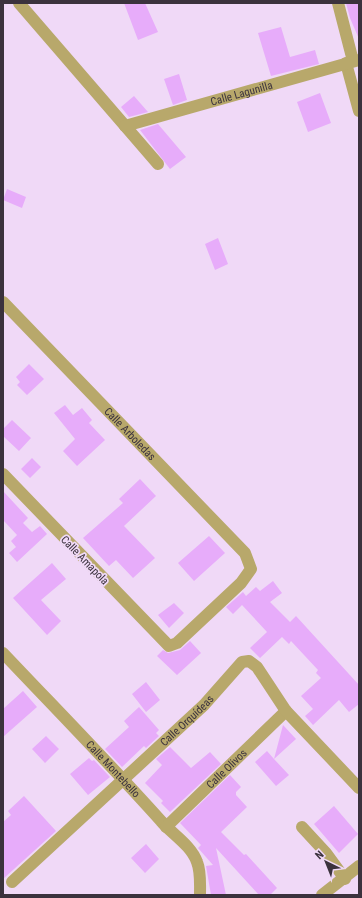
<svg xmlns="http://www.w3.org/2000/svg" width="362" height="898" font-family="'Roboto Condensed',sans-serif">
	<rect width="100%" height="100%" fill="#f0d9f7"/>
	<!-- building -->
	<path fill="#e7acfa" d="M124,3H145L158,32L138,40Z
		M346,3H359V39L350,18Z
		M281,27L290,57L315,50L319,64L271,76L258,33Z
		M179,74L187,100L173,105L164,79Z
		M320,93L331,123L308,132L297,102Z
		M134,96L148,112L129,117L121,107Z
		M158,124L186,157L170,169L140,130Z
		M7,189L26,197L22,208L3,200Z
		M218,238L228,264L215,270L205,244Z
		M29,364L44,379L27,395L17,385L20,382L16,377Z
		M65,405L73,415L82,408L92,420L89,423L105,440L77,466L63,451L75,439L54,413Z
		M12,420L31,438L19,451L3,436V429Z
		M32,458L41,467L30,478L21,469Z
		M140,479L156,496L124,526L155,558L133,578L116,560L109,566L83,538L123,503L119,499Z
		M3,491L28,518L23,523L32,532L40,526L47,534L17,562L9,553L16,547L11,541L17,535L3,520Z
		M209,536L225,553L194,581L178,563Z
		M52,563L66,579L41,600L61,621L47,635L13,598Z
		M273,581L282,593L270,602L290,622L296,616L359,685V704L349,712L339,700L313,725L305,716L313,709L301,696L321,678L316,673L318,670L291,641L289,644L282,637L260,658L250,648L267,632L242,605L233,614L226,607L243,592L246,596L256,587L260,591Z
		M174,603L184,613L169,628L158,615Z
		M190,641L201,653L177,675L157,656L163,650L168,653L180,650Z
		M146,682L160,700L146,712L132,694Z
		M23,691L37,707L3,737V709Z
		M139,707L159,730L156,733L159,736L146,748L144,746L122,767L105,749L129,727L124,721Z
		M283,725L296,739L274,759L289,775L276,786L255,762L267,751L274,759Z
		M46,736L59,749L45,763L32,749Z
		M170,747L191,768L210,752L221,764L170,812L161,803L163,801L145,783L162,765L156,759Z
		M89,758L92,761L94,760L110,777L88,795L70,774Z
		M230,775L241,787L236,792V795L247,807L221,832L244,855L246,854L277,888L270,895H259L216,848L226,895H211L206,866L213,865L198,848L201,845L180,823Z
		M24,796L56,831L3,879V822L11,815L8,811Z
		M334,806L358,834L339,853L314,824Z
		M146,844L159,859L145,873L131,858Z"/>
	<g fill="none" stroke-linecap="round" stroke-linejoin="round">
		<!-- street -->
		<g stroke="#b8a86b" stroke-width="12">
			<path d="M19,3L158,164"/>
			<path d="M338,3L353,61"/>
			<path d="M346,63L359,111"/>
			<path id="s1" d="M125,126L359,60"/>
			<path id="s2" d="M3,302L245,553L251,569L241,583L177,643L169,646L3,474"/>
			<path id="s3" d="M3,653C56,709 110,764 161,821C172,834 191,845 197,862C201,872 200,884 200,895"/>
			<path id="s4" d="M166,827L286,711"/>
			<path d="M302,827L326,853L345,879"/>
			<path id="s5" d="M12,882L204,705L242,662L249,661L257,667L286,711L359,788"/>
			<path d="M322,895L359,866"/>
		</g>
	</g>
	<g text-anchor="middle" stroke-width="3.5" stroke-linejoin="round" paint-order="stroke">
		<!-- street labels -->
		<g font-size="11" fill="#3b323d" stroke="#f0d9f7">
			<text dy="4" stroke="none"><textPath href="#s1" startOffset="121">Calle Lagunilla</textPath></text>
			<text dy="4" stroke="none"><textPath href="#s2" startOffset="183">Calle Arboledas</textPath></text>
			<text transform="translate(85 560) rotate(46)" y="4">Calle Amapola</text>
			<text dy="4" stroke="none"><textPath href="#s5" startOffset="238">Calle Orquídeas</textPath></text>
			<text dy="4" stroke="none"><textPath href="#s3" startOffset="160">Calle Montebello</textPath></text>
			<text dy="4" stroke="none"><textPath href="#s4" startOffset="84">Calle Olivos</textPath></text>
		</g>
	</g>
	<!-- border -->
	<rect width="362" height="898" fill="none" stroke="#3b323d" stroke-width="8"/>
	<!-- north arrow -->
	<g transform="translate(326 862) rotate(317)" stroke="#f0d9f7" stroke-width="3" paint-order="stroke">
	<path d="M0-3L7 15L0 10L-7 15Z" fill="#3b323d"/>
	<text y="-6" font-size="11" font-weight="bold" text-anchor="middle" fill="#3b323d">N</text>
	</g>
</svg>
